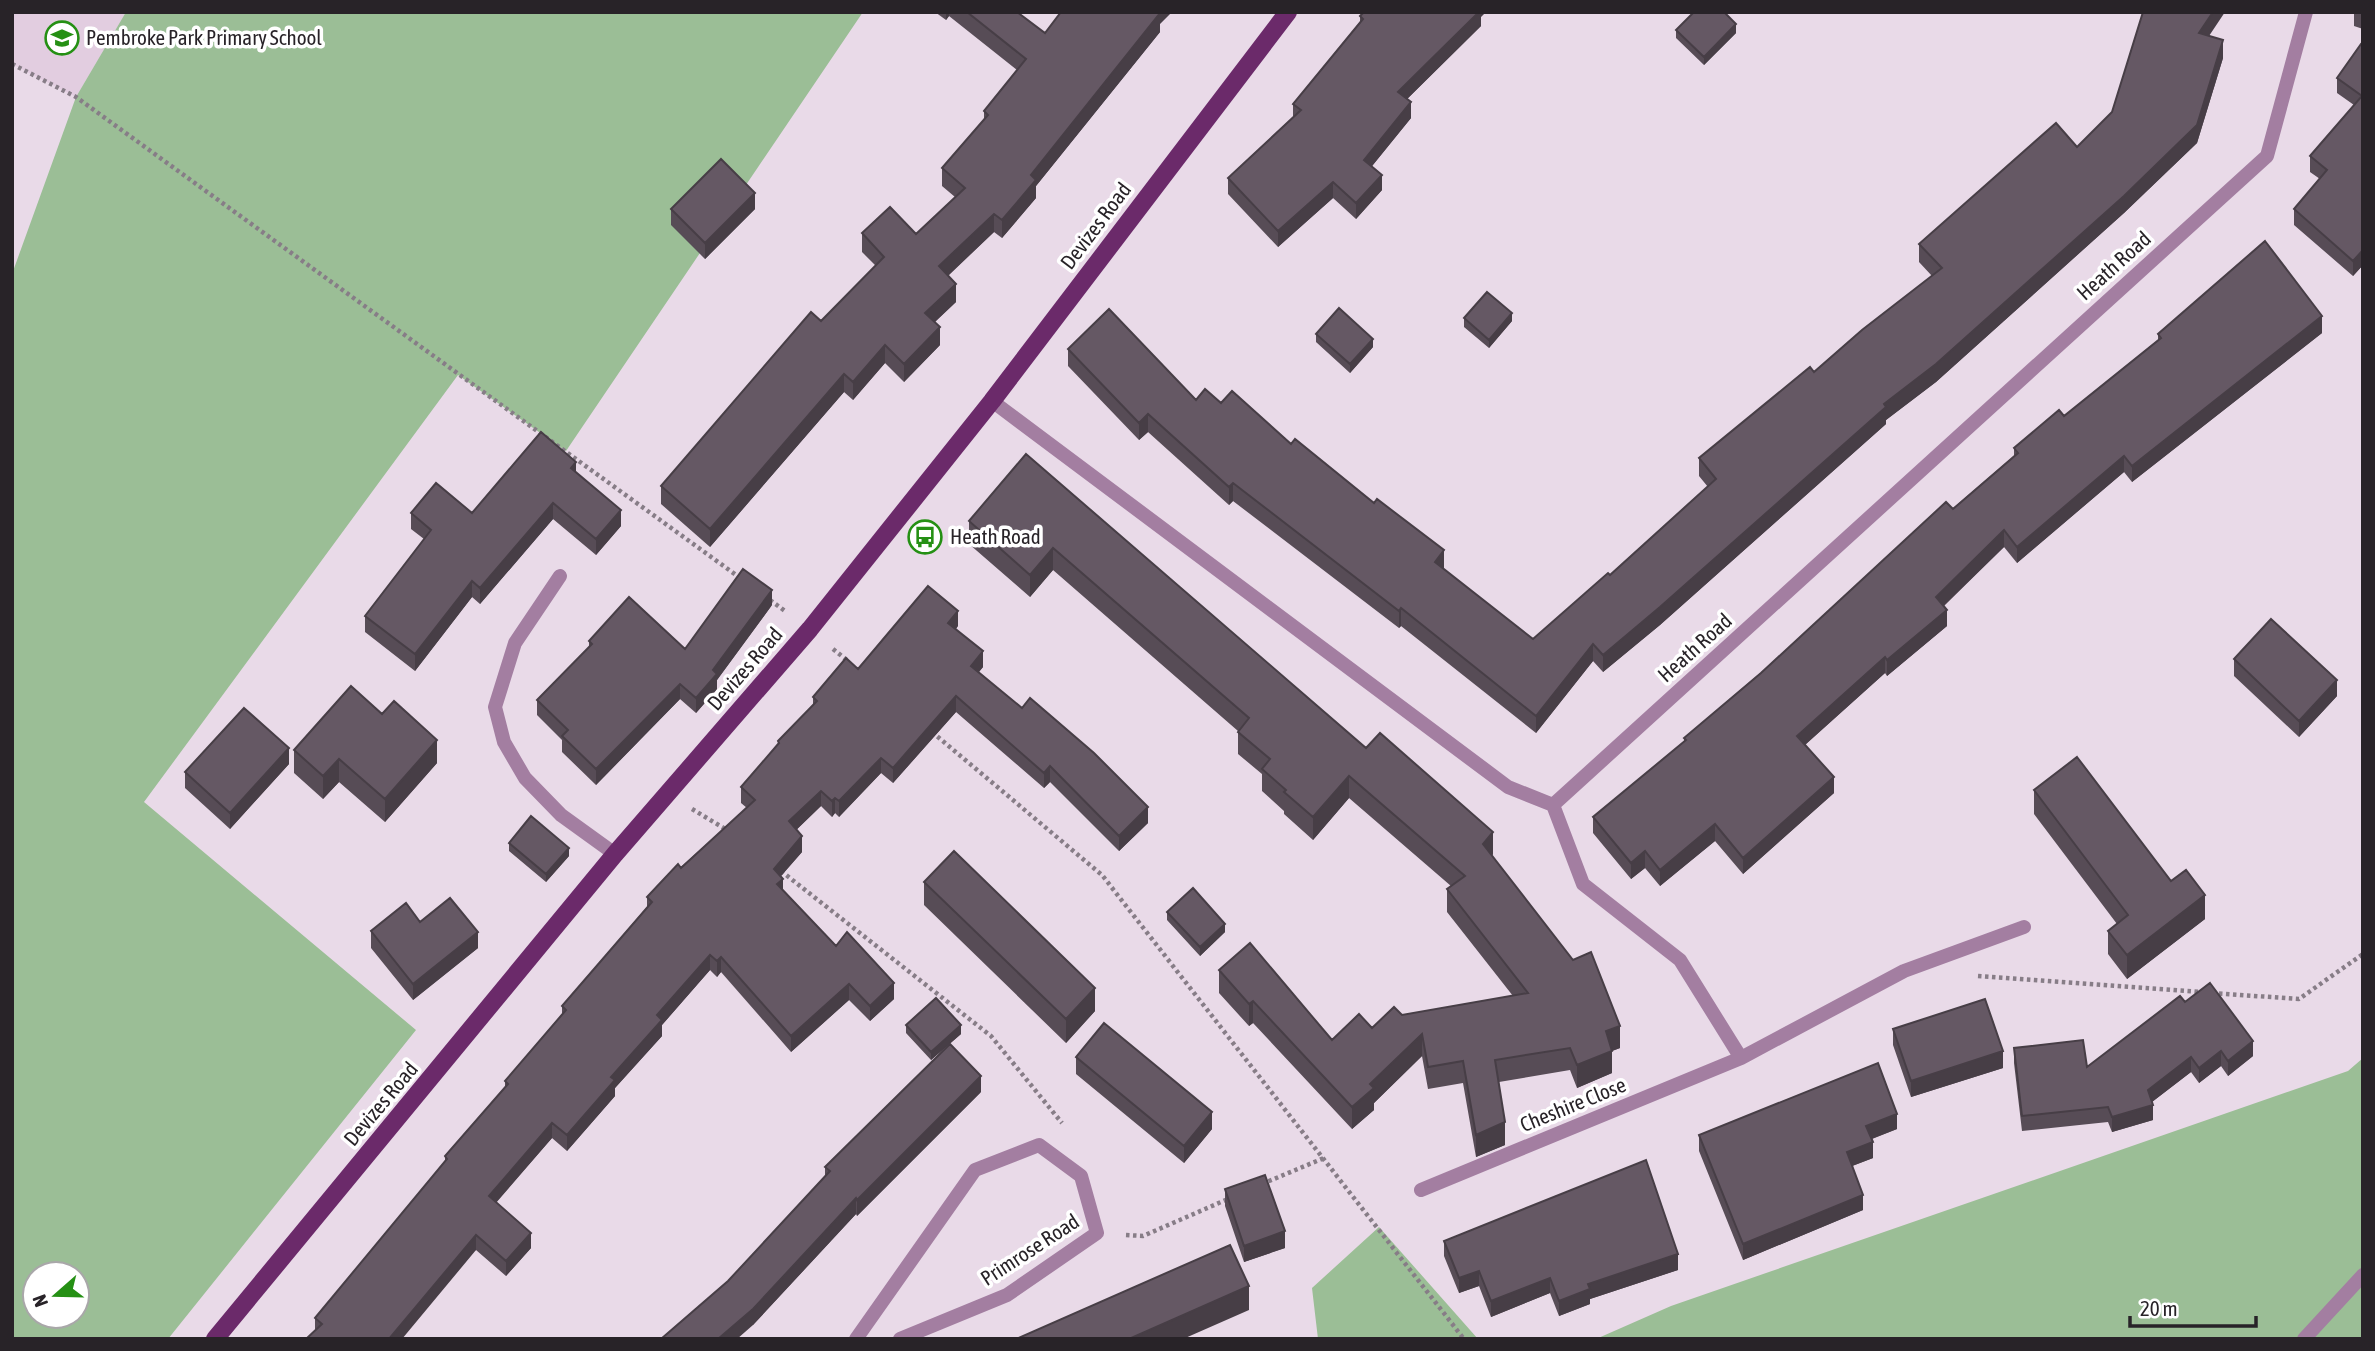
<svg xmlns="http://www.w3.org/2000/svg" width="2375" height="1351" font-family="'Asap Condensed',sans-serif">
	<rect width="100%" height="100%" fill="#e9dae8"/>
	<!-- built -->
	<path fill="#e2cde0" d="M12,12H126L76,97L12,64Z"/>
	<!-- green -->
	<path fill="#9bbe96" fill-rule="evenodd" d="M126,12H863L566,451L458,375L144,802L416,1030L168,1339H12V274L76,97ZM35,1274H77V1316H35Z
		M2363,1058V1339H1596L1671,1306L2348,1071Z
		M1379,1227L1478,1339H1318L1312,1288Z"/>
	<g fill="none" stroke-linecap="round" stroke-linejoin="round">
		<!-- path -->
		<path stroke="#877d87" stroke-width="4.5" stroke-dasharray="3.5 3.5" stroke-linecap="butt" d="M12,64L76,97L743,580
			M770,600L785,611
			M833,649L848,661
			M932,732L1102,875L1464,1339
			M692,809L727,830
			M781,871L991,1036L1062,1123
			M1978,976L2203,992
			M2212,993L2299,999L2363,954
			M1262,1184L1324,1158
			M1126,1235L1143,1236L1228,1199"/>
		<!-- minor -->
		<path stroke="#a37ea1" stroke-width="14" d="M992,401L1508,787L1553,805L2267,156L2306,12
			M560,576L515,643L495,707L504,742L525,778L561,815L615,854
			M1553,805L1583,884L1680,960L1741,1058
			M1421,1190L1741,1058L1904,971L2024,927
			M856,1339L975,1170L1039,1145L1081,1176L1097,1233L1007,1295L900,1339
			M2304,1339L2363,1275"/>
		<!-- primary -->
		<path stroke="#6b2a6a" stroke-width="18" d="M215,1339L615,854L810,629L992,401L1288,12"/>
	</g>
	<!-- wall -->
	<path fill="#574c56" d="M935,12H1017L1045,33L1160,24V32L1036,186V198L1002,238L994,232L948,276L956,302L935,322L940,345L904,382L885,363L853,400L844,392L710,547L661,504V486L876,266L862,252V233L916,234L955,197L942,186V168L984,121V111L1017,70L949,16L946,20Z
		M2354,12H2363V29L2354,26Z
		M1360,16L1481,17V26L1407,99L1411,118L1372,166L1382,190L1356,219L1333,198L1278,247L1228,194V178L1293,117V104L1360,22Z
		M1676,30L1736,33L1704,65L1676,38Z
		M2209,36L2223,58L2197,143L2124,213L1936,382L1886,420V424L1660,625L1603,672L1593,661L1536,733L1401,626L1399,628L1233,501L1229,505L1148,432L1139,440L1068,366V349L1196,400L1221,403L1291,444L1444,568V569L1533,639L1610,575L1708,487L1699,476V458L1814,372L1932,276L1919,262V244L2077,147Z
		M2363,45V265L2353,276L2294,225V209L2320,179L2310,172V156L2354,105L2337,93V78Z
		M671,209H755L705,259L671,225Z
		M1464,318L1512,321L1489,348L1464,327Z
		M2322,333L2132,482L2124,472L2017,563L2004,547L1944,606L1947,626L1887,676L1885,673L1805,745L1834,793L1743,874L1715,841L1660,886L1645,868L1631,879L1593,833V817L1684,742V738L2014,456V448L2064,416L2158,340V334Z
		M1316,334L1373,347L1350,373L1316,342Z
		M1026,454L1366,748L1493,854L1492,856L1620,1048L1612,1051V1073L1577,1088L1570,1070L1499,1082L1505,1145L1476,1157L1463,1083L1428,1089L1422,1056L1374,1103V1110L1352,1129L1253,1023L1249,1026L1219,993V970L1332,1040L1372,1028L1402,1015L1513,996L1447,912V889L1451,886L1349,798L1313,840L1284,814V811L1262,791V774L1238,754V731L1053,570L1030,597L969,544V521Z
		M576,472L621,526L596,555L553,519L480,604L472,597L415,671L365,632V616L424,539L411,529V513H472Z
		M772,605L717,680V689L696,713L680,699L596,785L562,752V740L537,715V700L589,647V641L685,649Z
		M958,626L956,629L983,667L979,672L1148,823L1119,851L1050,782L1044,788L956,712L893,783L881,773L839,817L835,813L832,817L821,806L796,830L802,852L781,876L783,891L836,946L894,999L870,1021L849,1000L791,1052L721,972L717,977L710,970L662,1025V1036L615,1088V1096L567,1151L552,1138L496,1202L531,1248L506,1276L476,1250L315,1330V1318L445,1162V1156L505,1087V1081L562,1014V1006L647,907V897L747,808L741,803V787L778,745V741L813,706V697L858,669Z
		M2234,659L2337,696L2299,737L2234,676Z
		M294,750L437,763L385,822L339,782L323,799L294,773Z
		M289,764L230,829L185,788V772Z
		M2034,790L2171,881L2205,919L2127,979L2108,954V931L2117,924L2034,814Z
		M509,843L569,856L546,882L509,851Z
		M924,882L1095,1011L1066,1043L924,905Z
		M1167,912L1225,932L1200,956L1167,920Z
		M420,922L478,948L413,1000L371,948V931Z
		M2185,1002L2253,1056L2228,1076L2221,1066L2199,1083L2191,1072L2152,1102L2153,1120L2112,1132L2108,1122L2022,1131L2014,1063V1048L2087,1067Z
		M906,1025L961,1034L931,1060L906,1033Z
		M1893,1029L2003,1068L1911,1097L1893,1045Z
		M1076,1057L1212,1129L1184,1163L1076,1074Z
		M981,1092L857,1216L856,1214L753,1325L728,1281L825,1176V1167Z
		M1897,1129L1872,1139L1873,1158L1852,1166L1863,1210L1743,1260L1699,1151V1135Z
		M1225,1189L1285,1248L1244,1262L1225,1206Z
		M1444,1241L1678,1270L1590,1299V1304L1559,1316L1550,1293L1491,1317L1479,1286L1459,1293L1444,1256Z"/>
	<!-- shaded-wall -->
	<path fill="#473e46" d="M946,12H949V16L946,20Z
		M1156,12H1172L1160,24V32L1036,186V198L1002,238V220L1031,175Z
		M1477,12H1486L1481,17V26L1398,108V92Z
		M2213,12H2225L2199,51V33Z
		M1736,24V33L1704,65V57Z
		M2223,40V58L2197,143L2124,213L1936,382L1886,420V424L1660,625L1603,672V655L1884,404Z
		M1411,102V118L1364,176V160Z
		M1382,175V190L1356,219V203Z
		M1333,182V198L1278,247V231Z
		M755,193V209L705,259V243Z
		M994,214V232L939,284V266Z
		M2363,250V265L2353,276V261Z
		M956,284V302L925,331V313Z
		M1512,313V321L1489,348V340Z
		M2322,316V333L2132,482V466Z
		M940,327V345L904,382V364Z
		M1373,339V347L1350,373V364Z
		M885,345V363L853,400V382Z
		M844,374V392L710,547V529Z
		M1148,414V432L1139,440V423Z
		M2124,456V472L2017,563V547Z
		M576,462V479L571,468Z
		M1233,483V501L1229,505V487Z
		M553,503V519L480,604V588Z
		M621,510V526L596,555V539Z
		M2004,530V547L1936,613V597Z
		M1053,548V570L1030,597V575Z
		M1444,550V568L1435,580V562Z
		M472,581V597L415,671V654Z
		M772,590V605L717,680V689L696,713V698L713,670Z
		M1401,608V626L1399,628V611Z
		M1947,610V626L1887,676V660Z
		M958,611V626L948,638V623Z
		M1593,644V661L1536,733V716Z
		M983,651V667L971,681V666Z
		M1885,657V673L1797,752V736Z
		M2337,680V696L2299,737V721Z
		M680,684V699L596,785V769Z
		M956,696V712L893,783V768Z
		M437,740V763L385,822V799Z
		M289,748V764L230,829V813Z
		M881,758V773L839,817V801Z
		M339,759V782L323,799V776Z
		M1050,766V782L1044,788V773Z
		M1349,776V798L1313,840V817Z
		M1834,777V793L1743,874V858Z
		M821,791V806L789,837V821Z
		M835,798V813L832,817V801Z
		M1148,807V823L1119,851V836Z
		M1715,824V841L1660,886V870Z
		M1493,832V854L1483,867V844Z
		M802,836V852L774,884V869Z
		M569,848V856L546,882V874Z
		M1645,851V868L1631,879V863Z
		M783,879V895L777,884Z
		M2205,895V919L2127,979V955Z
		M1225,924V932L1200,956V947Z
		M478,932V948L413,1000V984Z
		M710,955V970L662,1025V1036L615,1088V1096L567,1151V1135L657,1015Z
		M721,957V972L717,977V961Z
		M894,983V999L870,1021V1006Z
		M849,984V1000L791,1052V1036Z
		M1095,988V1011L1066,1043V1019Z
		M1253,1001V1023L1249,1026V1004Z
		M961,1025V1034L931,1060V1052Z
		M1620,1026V1048L1612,1051V1073L1577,1088V1065L1606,1031Z
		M1422,1034V1056L1374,1103V1110L1352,1129V1107L1370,1084Z
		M2253,1041V1056L2228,1076V1061Z
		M2003,1051V1068L1911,1097V1081Z
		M2221,1051V1066L2199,1083V1068Z
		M2191,1057V1072L2148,1105V1090Z
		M981,1076V1092L857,1216V1200Z
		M2153,1105V1120L2112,1132V1117Z
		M1212,1112V1129L1184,1163V1146Z
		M1897,1114V1129L1866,1141V1126Z
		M1505,1122V1145L1476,1157V1135Z
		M552,1123V1138L489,1211V1196Z
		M1873,1142V1158L1847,1168V1152Z
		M1863,1195V1210L1743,1260V1244Z
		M856,1198V1214L753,1325L737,1339H718Z
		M1285,1231V1248L1244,1262V1246Z
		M531,1233V1248L506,1276V1261Z
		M476,1235V1250L402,1339H389Z
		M1678,1254V1270L1590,1299V1304L1559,1316V1301L1588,1284Z
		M1479,1271V1286L1459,1293V1278Z
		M1550,1278V1293L1491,1317V1301Z
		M1249,1286V1310L1183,1339H1129Z"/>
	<!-- building -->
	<path fill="#655864" stroke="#473e46" stroke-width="2" d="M967,12H1017L1045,33L1061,12H1159L1160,13L1031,175L1036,180L1002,220L994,214L939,266L956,284L925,313L940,327L904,364L885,345L853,382L844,374L710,529L661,486L811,312L821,321L884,257L862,233L890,207L916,234L965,188L942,168L988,115L984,111L1026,59Z
		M1364,12H1479L1398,92L1411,102L1364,160L1382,175L1356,203L1333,182L1278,231L1228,178L1301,110L1293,104L1363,19L1360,16Z
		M1694,12H1724L1736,24L1704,57L1676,30Z
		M2143,12H2213L2199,33L2223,40L2197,125L2124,196L1936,364L1884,404L1886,407L1660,607L1603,655L1593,644L1536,716L1401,608L1399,611L1233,483L1229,487L1148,414L1139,423L1068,349L1109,309L1196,400L1205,389L1221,403L1232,391L1291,444L1295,439L1374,503L1377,499L1444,550L1435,562L1533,639L1608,573L1610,575L1716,479L1699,458L1810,367L1814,372L1862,330L1942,268L1919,244L2056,123L2077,147L2112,112Z
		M2361,44L2363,45V250L2353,261L2294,209L2327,170L2310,156L2362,96L2337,78Z
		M721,159L755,193L705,243L671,209Z
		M2265,241L2322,316L2132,466L2124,456L2017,547L2004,530L1936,597L1947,610L1887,660L1885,657L1797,736L1834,777L1743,858L1715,824L1660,870L1645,851L1631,863L1593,817L1686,740L1684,738L1761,673L1946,502L1953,509L2018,453L2014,448L2059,410L2064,416L2161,338L2158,334Z
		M1487,292L1512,313L1489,340L1464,318Z
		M1339,308L1373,339L1350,364L1316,334Z
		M541,432L576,462L571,468L621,510L596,539L553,503L480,588L472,581L415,654L365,616L431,530L411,513L436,483L472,513Z
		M1026,454L1366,748L1380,733L1493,832L1483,844L1573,960L1591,952L1620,1026L1606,1031L1612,1051L1577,1065L1570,1048L1495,1060L1505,1122L1476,1135L1463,1061L1428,1067L1422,1034L1370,1084L1374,1088L1352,1107L1253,1001L1249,1004L1219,970L1250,943L1332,1040L1359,1014L1372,1028L1394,1007L1402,1015L1528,993L1447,889L1465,876L1349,776L1313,817L1284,792L1286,790L1262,769L1270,759L1238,732L1249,718L1053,548L1030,575L969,521Z
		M743,569L772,590L713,670L717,674L696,698L680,684L596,769L562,736L568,730L537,700L592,644L589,641L629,597L685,649Z
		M928,586L958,611L948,623L983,651L971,666L1022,708L1030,698L1094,753L1148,807L1119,836L1050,766L1044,773L956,696L893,768L881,758L839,801L835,798L832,801L821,791L789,821L802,836L774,869L783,879L777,884L836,946L847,932L894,983L870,1006L849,984L791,1036L721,957L717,961L710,955L657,1015L662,1020L611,1077L615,1080L567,1135L552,1123L489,1196L531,1233L506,1261L476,1235L389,1339H306L322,1324L315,1318L447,1159L445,1156L508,1084L505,1081L566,1010L562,1006L652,902L647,897L678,864L681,868L755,800L741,787L779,743L778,741L817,701L813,697L846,658L858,669Z
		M2271,619L2337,680L2299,721L2234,659Z
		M351,686L382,714L394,701L437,740L385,799L339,759L323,776L294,750Z
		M244,708L289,748L230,813L185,772Z
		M2077,757L2171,881L2186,870L2205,895L2127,955L2108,931L2128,915L2034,790Z
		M531,816L569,848L546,874L509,843Z
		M954,851L1095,988L1066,1019L924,882Z
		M1193,888L1225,924L1200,947L1167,912Z
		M450,898L478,932L413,984L371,931L406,903L420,922Z
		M2210,983L2253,1041L2228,1061L2221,1051L2199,1068L2191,1057L2148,1090L2153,1105L2112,1117L2108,1107L2022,1116L2014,1048L2083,1040L2087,1067L2180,996L2185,1002Z
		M936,998L961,1025L931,1052L906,1025Z
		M1985,999L2003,1051L1911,1081L1893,1029Z
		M1104,1023L1212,1112L1184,1146L1076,1057Z
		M950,1044L981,1076L857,1200L856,1198L753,1309L718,1339H661L728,1281L830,1171L825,1167Z
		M1878,1063L1897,1114L1866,1126L1873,1142L1847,1152L1863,1195L1743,1244L1699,1135Z
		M1646,1160L1678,1254L1588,1284L1590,1289L1559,1301L1550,1278L1491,1301L1479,1271L1459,1278L1444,1241Z
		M1265,1175L1285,1231L1244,1246L1225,1189Z
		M1230,1245L1249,1286L1129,1339H1016Z"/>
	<!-- icons -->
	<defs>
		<symbol id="school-ring" viewBox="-11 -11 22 22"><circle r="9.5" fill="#fff" stroke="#259014" stroke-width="1.5"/><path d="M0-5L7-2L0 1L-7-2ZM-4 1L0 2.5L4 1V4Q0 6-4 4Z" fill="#259014"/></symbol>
		<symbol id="bus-ring" viewBox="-11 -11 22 22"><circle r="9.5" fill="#fff" stroke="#259014" stroke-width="1.5"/><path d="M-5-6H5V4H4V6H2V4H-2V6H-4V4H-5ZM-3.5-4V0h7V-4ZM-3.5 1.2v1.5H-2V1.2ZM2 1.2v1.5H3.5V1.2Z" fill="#259014"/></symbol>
	</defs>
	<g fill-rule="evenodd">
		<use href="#school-ring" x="43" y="19" width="38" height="38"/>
		<use href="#bus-ring" x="906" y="518" width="38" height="38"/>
	</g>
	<g text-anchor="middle" stroke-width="7" stroke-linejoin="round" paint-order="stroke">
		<!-- poi labels -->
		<g font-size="21" fill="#282328" stroke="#fff" text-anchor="start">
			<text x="86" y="45">Pembroke Park Primary School</text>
			<text x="950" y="544">Heath Road</text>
		</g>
		<!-- street labels -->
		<g font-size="21" fill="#282328" stroke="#fff">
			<text transform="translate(1096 226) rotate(-53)" y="7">Devizes Road</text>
			<text transform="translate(2114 266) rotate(-42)" y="7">Heath Road</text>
			<text transform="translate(1695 648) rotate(-42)" y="7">Heath Road</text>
			<text transform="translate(745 669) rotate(-49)" y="7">Devizes Road</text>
			<text transform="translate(381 1104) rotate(-50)" y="7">Devizes Road</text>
			<text transform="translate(1573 1105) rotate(-22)" y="7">Cheshire Close</text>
			<text transform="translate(1030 1250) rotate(-33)" y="7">Primrose Road</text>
		</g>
	</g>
	<!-- border -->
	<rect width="2375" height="1351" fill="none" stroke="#282328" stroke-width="28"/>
	<!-- north arrow -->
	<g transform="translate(56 1295) rotate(250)"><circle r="33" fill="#ffffff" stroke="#a9a7a9" stroke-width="2"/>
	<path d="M0-5L12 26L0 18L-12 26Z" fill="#259014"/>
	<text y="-10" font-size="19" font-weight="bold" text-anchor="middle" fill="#282328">N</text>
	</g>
	<!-- scale -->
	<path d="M2130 1316v10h126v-10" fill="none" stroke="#282328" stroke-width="3.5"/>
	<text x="2140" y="1316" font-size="21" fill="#282328" stroke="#ffffff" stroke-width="5" paint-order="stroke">20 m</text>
</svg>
